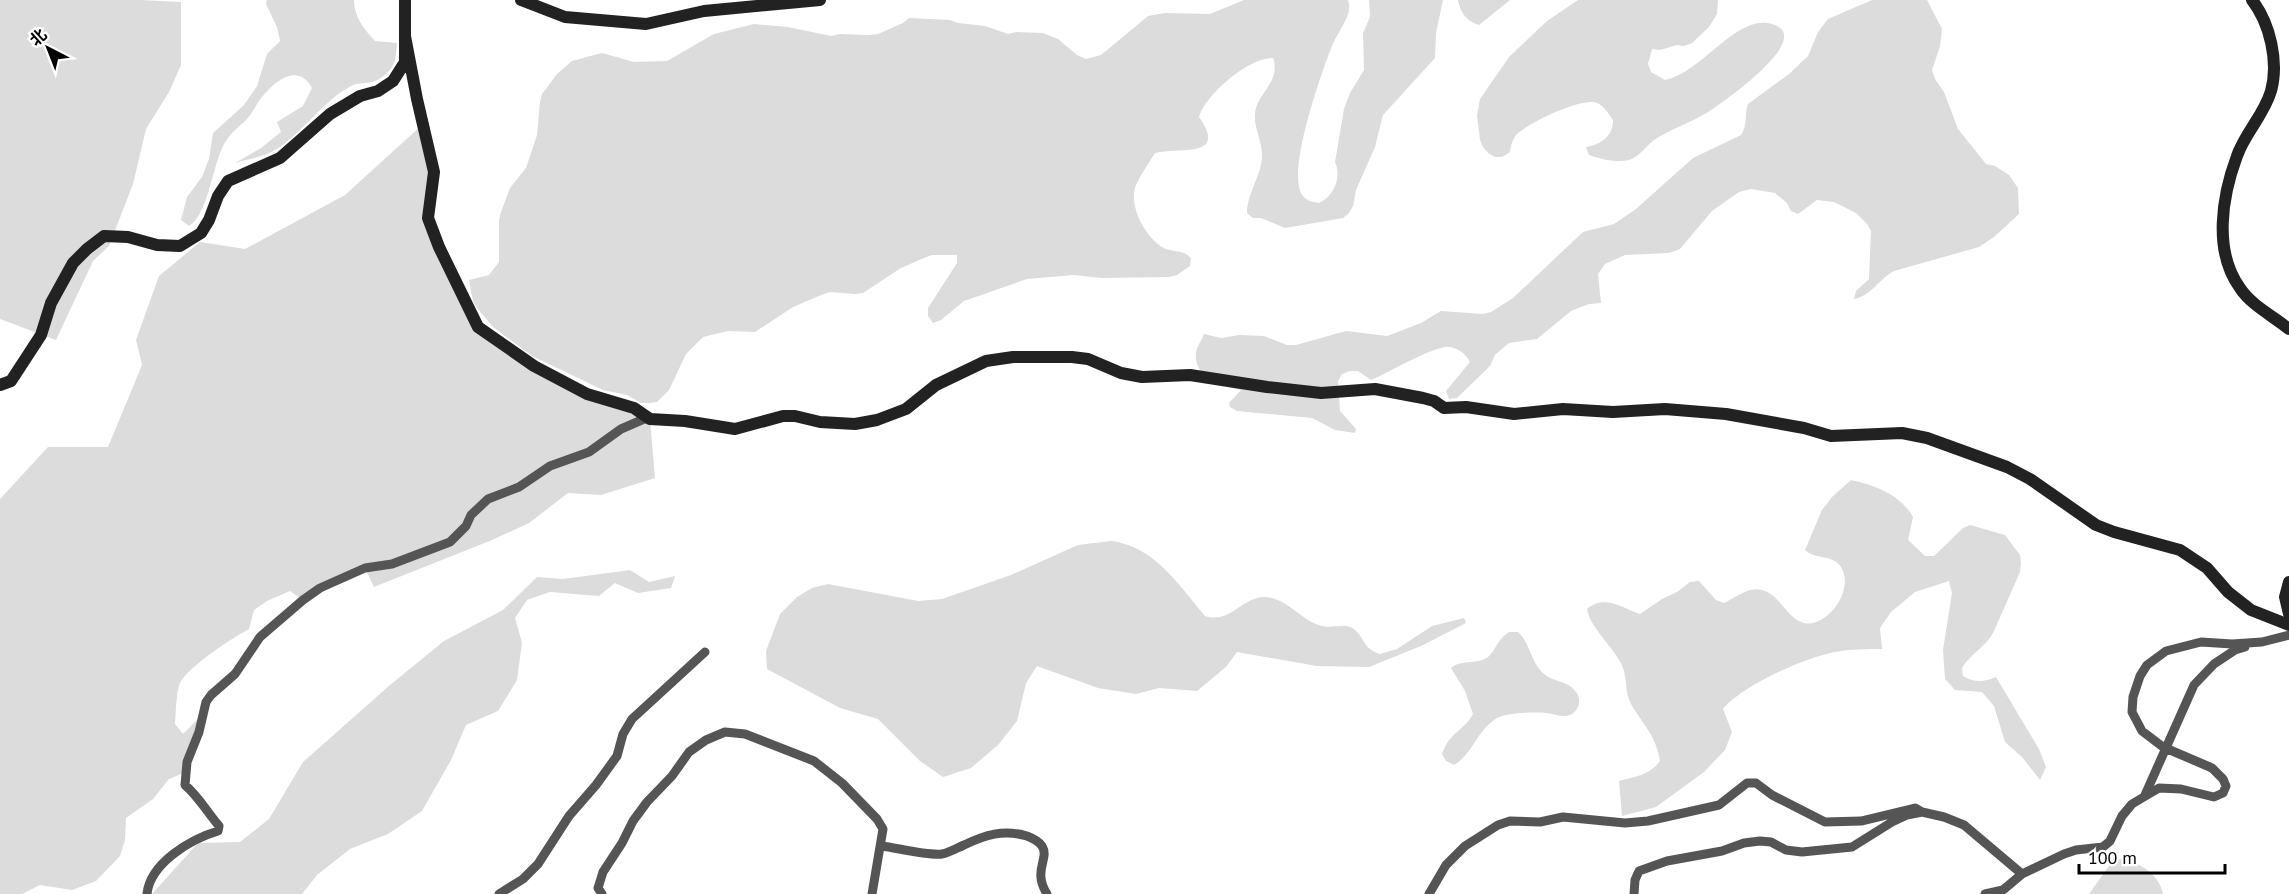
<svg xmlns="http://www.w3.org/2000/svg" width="2289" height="894" font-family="'PT Sans','Noto Sans SC',sans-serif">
	<rect width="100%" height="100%" fill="#fff"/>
	<!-- green -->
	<path fill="#dcdcdc" d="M0,0H140L181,2V65L169,92L146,129L133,184L109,246L93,261L56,340L0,319Z
		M267,0H354C354,17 364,29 375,41L397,43C396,55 396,65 387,73C370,89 362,79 349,87C321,103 303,133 275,150C264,157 247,159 235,163L261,148L281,132L277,122L303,106L312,88C298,63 276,80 262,97C256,104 253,113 246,120C234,132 228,134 221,151C212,171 207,215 189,226L181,220L187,197L202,177L209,159L213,133L244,105L257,86L267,54L280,41L277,27L266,4Z
		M1244,0H1348C1354,14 1337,32 1332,46C1322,71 1285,175 1303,196C1307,201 1313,202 1319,203C1334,196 1342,177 1335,162L1344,109L1350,93L1364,70L1363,33L1370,17L1369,0H1443L1436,33L1435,58L1383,115L1375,147L1356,190L1353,206L1349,213L1343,218L1285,228L1261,218H1253L1247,213C1247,193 1262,175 1262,155C1262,137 1250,123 1257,105C1264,89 1280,78 1273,58C1249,57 1205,95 1199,117C1229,159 1178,147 1155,153C1149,163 1141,174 1136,185C1128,206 1145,236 1162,247C1172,253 1183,249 1191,258L1190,266L1177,275L1169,277L1101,278L1074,275L1027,279L964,301L941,320L933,323L928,316V308L957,263V255H932L924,258L901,268L863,293L855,294L830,292L821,295L793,307L755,332L728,331L703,337L686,354L669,390L657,402L649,403H641L627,395L603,390L532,356L493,327L477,308L473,301L469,280L489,275L499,262V220L501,212L510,188L526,168L537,135L540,102L542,94L557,74L572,61L602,53L634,62L667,61L714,34L754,24L788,27L831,36L840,34L868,35L878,34L903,23L909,18L950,20L958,23L985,26L1008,34L1016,32L1043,33L1058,39L1077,55L1086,59L1101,55L1148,16L1165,13L1210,14Z
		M1458,0H1510L1479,25C1467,22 1460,12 1458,0Z
		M1578,0H1718L1717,14L1709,27L1692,43L1684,46L1677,45L1660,50L1652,49L1648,64L1651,72L1665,80C1704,72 1738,10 1775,25C1814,40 1717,107 1703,115C1687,124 1669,130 1654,140C1646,146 1639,157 1629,160C1616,163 1601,159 1589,155L1586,147C1602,144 1613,136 1613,120C1609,114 1604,106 1597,103C1582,97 1528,123 1516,135C1512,140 1511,146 1510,152L1502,157H1495L1488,153L1483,147L1480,140L1477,115L1480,99L1509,57L1547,21Z
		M1872,0H1927L1942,29L1940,46L1932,70L1935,79L1944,92L1958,129L1986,164L1995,166L2009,175L2018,188L2019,214L1994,237L1979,247L1894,271C1879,279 1871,296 1854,299L1856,291L1869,279L1871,231L1867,224L1856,213L1834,202L1817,200L1798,214L1791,211L1787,203L1775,193L1751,189L1739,192L1712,211L1680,249L1669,253L1625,255L1605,264L1598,274L1601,303L1589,304L1571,311L1537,339L1509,343L1495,355L1490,366L1457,398L1449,399L1446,391L1470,362C1466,354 1457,347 1448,347C1433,346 1388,373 1371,380L1358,371H1350L1342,374L1338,381L1340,411L1356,429L1355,433L1335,430L1312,418L1237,411L1230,407L1229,403L1241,390C1222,386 1193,378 1196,352C1197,346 1202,340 1204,334L1221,338L1239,335L1264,336L1287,345H1296L1346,331L1387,336L1421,323L1441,311L1483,314L1491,312L1513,298L1583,232L1614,224L1636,209L1693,158L1741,135C1748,125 1744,115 1748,104L1789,74L1808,56L1818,32L1828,19Z
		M422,125L430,156L428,218L478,327L513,350L650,419L655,478L601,495L568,493L529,523L492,540L374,587L365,568L303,600L290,591L267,601L254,610L249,629C232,638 191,665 181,681C176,689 176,714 175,724L183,734L201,716L186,772L169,779L153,799L126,818L125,840L120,856L96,881L72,890L40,885L22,894H0V499L48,447H108L142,365L136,340L159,276L200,242L245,249L345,195Z
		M1851,480C1875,485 1901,495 1913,517L1908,540L1925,556H1934L1963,528L1970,525L2005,535L2020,555L2021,563L2020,572L1994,631C1987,646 1970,654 1962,668L1963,676C1974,683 1984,682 1996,677L2039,749L2046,767L2040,780L2022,757L2005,742L1994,706L1982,692L1955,690L1945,679L1943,650L1952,593L1949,581L1915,592L1891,612L1880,628L1882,649C1866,649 1850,649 1835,652C1804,658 1743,685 1723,709L1732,732L1725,750L1704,772L1656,807L1622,816L1619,781C1634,777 1650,775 1660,761C1656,735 1643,725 1631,704C1624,692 1628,676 1621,663C1612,646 1590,627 1587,609C1605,594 1622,608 1640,614L1662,599L1677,592L1690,582L1699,581L1716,600L1724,603C1735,598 1749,586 1762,590C1780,595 1785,615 1801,622C1824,632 1856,591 1841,567C1833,554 1815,560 1805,550L1822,510L1832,497Z
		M1111,541C1154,546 1179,585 1205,616C1230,624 1241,598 1264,597C1287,597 1302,622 1322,626C1333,629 1345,622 1354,629C1365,638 1363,649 1380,654L1397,649L1432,626L1464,618L1466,623L1421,646L1369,667L1317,666L1237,652L1226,667L1197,691L1159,688L1136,694L1098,688L1037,666L1026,683L1017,721L998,745L971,768L943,777L920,761L878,719L840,708L767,669L766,651L780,614L797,597L812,588L828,584L918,601L942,599L1011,575L1078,545Z
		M630,570L649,582L675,576L671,588L638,593L615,583L599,596L550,592L527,600L515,618L522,643L517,680L498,711L466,725L451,760L422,811L388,834L350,849L317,875L302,894H152L198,843L240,842L269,819L303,762L390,685L444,641L503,610L537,577L563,579Z
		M1509,632H1518C1530,643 1530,659 1541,671C1551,683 1567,679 1576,692C1582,699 1579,711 1570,715C1562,718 1555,714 1547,713C1535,712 1508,712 1497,718C1476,731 1473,754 1454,765L1446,761L1442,754C1450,731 1463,732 1473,714L1465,691L1451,668C1462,659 1477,665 1488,657C1496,650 1496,641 1509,632Z
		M2114,859C2135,859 2159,872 2163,894H2089Z"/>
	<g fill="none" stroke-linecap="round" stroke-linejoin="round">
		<!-- street -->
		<path stroke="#555" stroke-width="9" d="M2145,795L2194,685L2214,664L2235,650L2245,647
			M882,846C897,848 929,856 942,854C949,853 957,848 964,845C985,835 1003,829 1027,836C1032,838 1039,841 1042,846C1050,859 1032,870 1047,894
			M147,894C150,863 191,839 218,831L219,826C207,812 199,797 185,785L187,762L199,732L206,702L211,695L235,674L260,637L303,600L320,588L365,568L392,564L450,542L466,526L471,515L488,499L519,487L550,466L589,452L621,429L644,419H650
			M499,894L523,879L538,864L569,816L596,785L617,756L623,734L632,719L705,652
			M602,894L598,888L603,872L622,843L633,821L647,802L672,776L689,752L706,740L725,732L745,734L814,761L842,783L877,819L883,829L872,894
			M1429,894L1446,865L1465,846L1498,825L1510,821L1540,822L1563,817L1625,823L1648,821L1719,805L1747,783H1756L1772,795L1825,822L1861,821L1915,808L1922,812
			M1634,894L1635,880L1639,871L1667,861L1722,851L1744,843L1760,841L1771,842L1786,850L1802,852L1852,847L1892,822L1907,815L1922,812L1944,817L1964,825L2022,874
			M1985,894L2003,890L2022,874L2064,854L2076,850L2103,847L2110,841L2122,816L2132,804L2159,788L2181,789L2214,797L2223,793L2226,786L2223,779L2212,768L2163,747L2142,731L2132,712L2133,697L2140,676L2147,665L2166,651L2201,642L2232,644L2262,642L2289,635"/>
		<!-- secondary -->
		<path stroke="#222" stroke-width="12" d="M521,0L565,17L646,24L704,11L820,0
			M2252,0C2270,23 2279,62 2271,91C2264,115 2245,133 2237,156C2222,196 2213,251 2240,288C2251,305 2273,316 2289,329
			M405,36L417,99L434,172L428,218L439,247L478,327L534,366L587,394L634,408L650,419L685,421L735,429L783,416H795L820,422L855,424L877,420L906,409L936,385L986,361L1013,357H1072L1088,359L1121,373L1142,377L1190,375L1267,387L1321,393L1375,389L1423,398L1434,401L1444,408L1466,407L1514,414L1563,409L1613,412L1665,409L1726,414L1804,428L1831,436L1902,433L1927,438L2007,467L2030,479L2096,525L2114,532L2180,550L2207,568L2228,592L2251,610L2289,625
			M0,385L11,381L41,335L51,303L73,263L87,249L104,236L128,237L157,245L180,246L201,233L209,220L218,196L228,181L280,158L330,114L360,96L378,91L393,81L405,62V0
			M2289,582L2285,597L2289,614"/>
	</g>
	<!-- north arrow -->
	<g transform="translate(48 48) rotate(318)" stroke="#ffffff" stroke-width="4.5" paint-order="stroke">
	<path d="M0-4.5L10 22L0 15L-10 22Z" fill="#000000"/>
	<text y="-9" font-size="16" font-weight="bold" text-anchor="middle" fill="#000000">北</text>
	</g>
	<!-- scale -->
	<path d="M2079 864v9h146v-9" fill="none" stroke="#000000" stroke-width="3"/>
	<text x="2088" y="864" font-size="18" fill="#000000" stroke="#ffffff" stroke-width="4.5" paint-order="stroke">100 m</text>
</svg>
